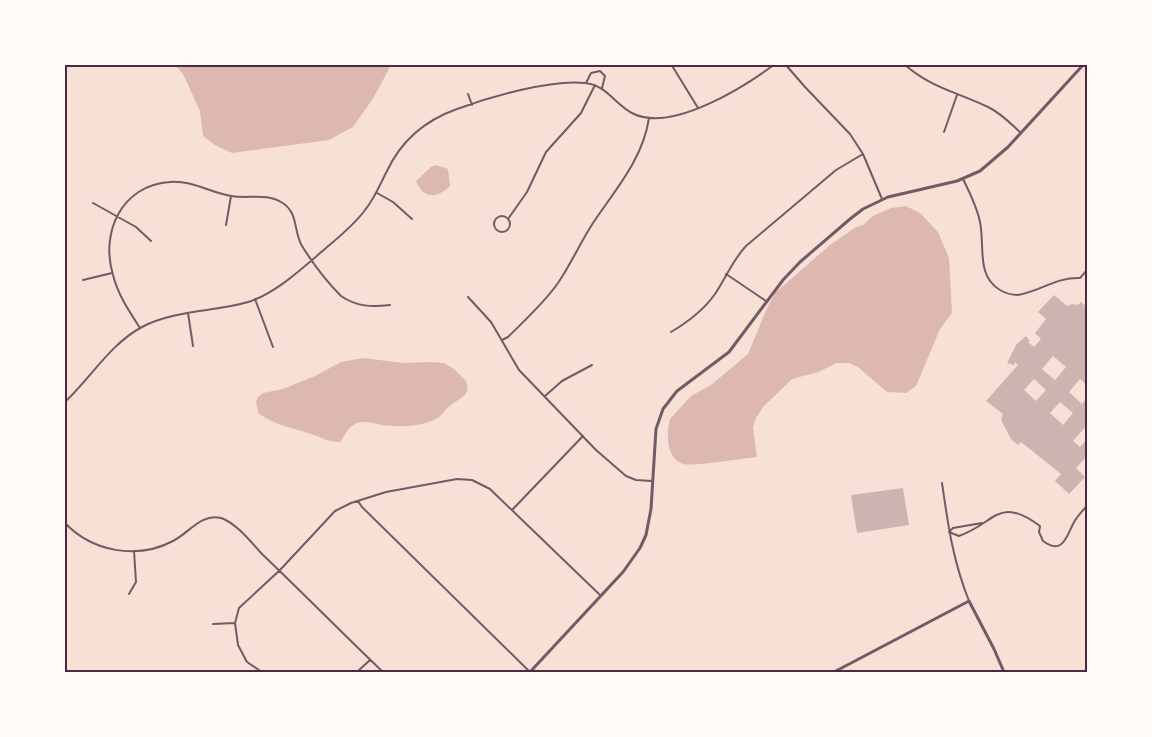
<svg xmlns="http://www.w3.org/2000/svg" width="1152" height="737" font-family="'Asap Condensed',sans-serif">
	<rect width="100%" height="100%" fill="#f7e1d7"/>
	<!-- water -->
	<path fill="#dcb8b0" d="M175,65H391L374,97L353,127L329,140L232,153L215,145L203,136L200,111L183,74Z
		M436,165L448,169L450,186C437,199 423,199 416,181L431,167Z
		M906,206L920,213L938,232L949,258L952,313L940,329L916,386L906,393L887,392L858,367L849,363H837L818,372L792,379L764,406L756,418L753,427L757,457C745,458 691,467 683,464C666,458 666,434 670,419L691,396L711,385L748,354L767,308L776,292L830,245L856,227L863,225L873,216L891,208Z
		M363,358L404,363L430,362L444,363L454,369L466,381C472,395 460,398 451,405C446,408 443,414 438,418C423,427 398,427 382,425C374,423 363,420 355,424C347,428 345,436 340,442C329,443 319,436 308,433C290,427 274,425 258,413L256,402L258,397L263,393L283,389L315,376L341,362Z"/>
	<!-- building -->
	<path fill="#ccb4b1" fill-rule="evenodd" d="M1054,295L1067,306L1073,304L1078,305L1081,302L1084,305L1088,300V386L1080,379L1069,392L1082,404L1088,397V424L1073,441L1080,447L1088,438V455L1076,468L1085,477L1069,494L1055,481L1061,474L1021,442L1018,445L1011,439L1001,420L1003,414L986,401L1018,365L1015,362L1014,365L1007,363L1016,345L1026,336L1030,341L1028,342L1034,347L1041,339L1035,333L1046,319L1038,312ZM1053,356L1066,367L1055,380L1042,369ZM1034,379L1046,390L1036,401L1024,390ZM1060,402L1073,413L1063,425L1050,413Z
		M903,488L909,525L857,533L851,495Z"/>
	<g fill="none" stroke-linecap="round" stroke-linejoin="round">
		<!-- minor -->
		<path stroke="#755966" stroke-width="2" d="M671,64L698,108
			M785,64L805,87L850,134L863,154L882,199
			M904,64C931,88 957,92 988,107C1001,113 1011,124 1021,133
			M586,83L591,73L600,71L605,76L602,88
			M468,94L472,105
			M944,132L957,95
			M963,179C970,193 977,207 980,222C985,246 976,276 1000,290C1005,293 1012,295 1018,295C1040,291 1057,277 1080,278L1088,269
			M377,193L393,202L412,219
			M93,203L136,227L151,241
			M494 224a8 8 0 1 1 16 0a8 8 0 1 1-16 0Z
			M508,219L527,192L546,152L581,113L595,85
			M226,225L231,196
			M726,274L766,301
			M83,280L112,273
			M468,297L491,322L519,370L596,450L626,476L636,480L652,481
			M255,299L273,347
			M188,313L193,346
			M140,328C129,311 118,295 113,275C100,232 122,185 170,182C192,180 211,193 232,196C248,199 267,193 281,202C299,212 293,231 302,246C312,262 328,283 341,296C357,307 372,307 390,305
			M671,332C688,322 703,311 715,294C726,278 732,261 746,246L836,170L863,154
			M502,340L508,337C525,320 544,303 558,283C571,264 580,243 593,223C615,190 643,159 649,118
			M545,396L562,381L592,365
			M64,403C90,379 110,344 142,327C175,310 213,312 248,302C275,294 304,267 326,248C339,237 355,224 365,210C375,198 380,184 387,171C401,141 426,120 457,109C490,97 551,79 585,83C607,85 616,106 634,114C673,132 744,87 775,64
			M942,483C948,525 953,561 969,601
			M358,501L362,507L530,672
			M513,509L583,436
			M64,522C92,552 137,560 173,541C189,533 201,513 221,518C236,523 251,542 262,554C303,593 342,633 383,672
			M949,532L959,536C996,523 998,495 1040,526L1039,532L1043,541C1062,555 1066,538 1073,524C1077,516 1082,511 1088,505
			M949,532L953,528L982,523
			M129,594L136,582L134,551
			M213,624L235,623
			M262,672L247,662L238,645L235,623L239,608L280,570L335,511L351,503L386,492L457,479L472,480L490,489L600,595
			M357,672L370,660"/>
		<!-- tertiary -->
		<path stroke="#755966" stroke-width="3" d="M530,672L623,572L640,548L646,535L651,509L656,429L663,409L677,391L729,352L783,280L800,262L850,219L863,209L888,197L957,181L980,171L1008,147L1084,64
			M834,672L969,601L994,649L1004,672"/>
	</g>
	<!-- border -->
	<rect width="1152" height="737" fill="none" stroke="#fffaf5" stroke-width="132"/>
	<rect x="66" y="66" width="1020" height="605" fill="none" stroke="#4a2c40" stroke-width="2"/>
</svg>
